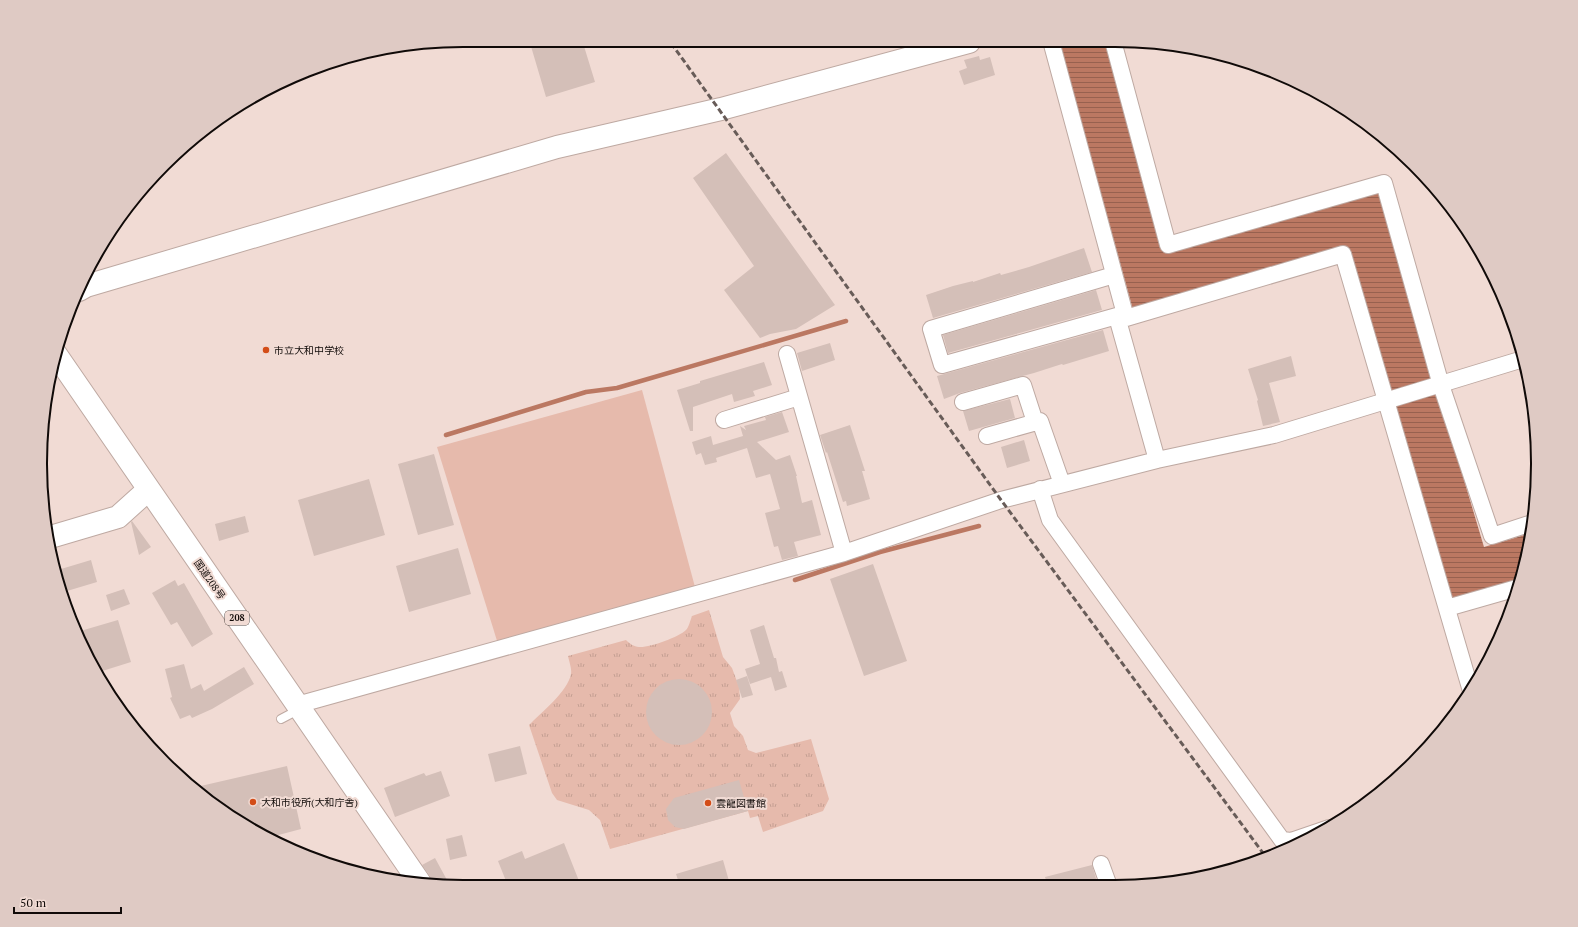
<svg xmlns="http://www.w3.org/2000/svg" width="1578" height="927" font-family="'PT Serif','Noto Sans JP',serif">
	<defs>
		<pattern id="park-tufts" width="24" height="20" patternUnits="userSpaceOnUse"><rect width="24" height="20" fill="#e6baac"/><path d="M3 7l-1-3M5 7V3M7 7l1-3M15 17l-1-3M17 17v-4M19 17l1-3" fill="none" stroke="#c49f92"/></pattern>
		<pattern id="water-rules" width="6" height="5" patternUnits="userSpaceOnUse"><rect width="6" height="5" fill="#bb7862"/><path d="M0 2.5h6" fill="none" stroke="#97614f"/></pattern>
	</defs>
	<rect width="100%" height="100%" fill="#f1dbd4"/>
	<!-- park -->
	<path fill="url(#park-tufts)" d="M709,610L723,657L732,668L739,687L740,699L730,713L734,726L743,736L748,750L756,753L811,739L829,799L823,811L763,832L758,816L750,818L748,811L610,849L600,820L589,810L557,800L552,793L529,725C541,713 568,691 571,674C572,669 569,661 568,656L626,640C629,643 634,647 639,647C649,648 679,637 686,630C689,627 690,621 692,616Z"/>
	<!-- pitch -->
	<path fill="#e6baac" d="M642,390L695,587L498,644L437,447Z"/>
	<!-- water -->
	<path fill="url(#water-rules)" d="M1059,41H1106L1166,253L1378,192L1484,547L1531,533L1530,546L1520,580L1451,600L1349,249L1133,310Z"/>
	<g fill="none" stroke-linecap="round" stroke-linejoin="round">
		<!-- stream -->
		<path stroke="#bb7862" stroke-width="4.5" d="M446,435L586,392L617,388L846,321
			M795,580L880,552L979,526"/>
	</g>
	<!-- building -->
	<path fill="#d4bfb8" d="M530,43H583L595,82L546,97Z
		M979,56L980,60L990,57L995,75L964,85L959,71L967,68L964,60Z
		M726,153L835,305L796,329L770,334L760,338L724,290L754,266L693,178Z
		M1084,248L1092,272L933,318L926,295L953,286L973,281V282L1000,273L1001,275L1029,267Z
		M1096,290L1102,310L948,353L943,335Z
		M1103,330L1109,351L1063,365L1062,364L1034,373L960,393L944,399L937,376Z
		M830,343L835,360L802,371L797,353Z
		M1291,356L1296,376L1269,383L1280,422L1263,426L1257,401L1258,400L1248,369Z
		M764,362L772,385L753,391L755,396L734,402L732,394L693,407V431H690L677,390L700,383V381Z
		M1010,399L1015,418L969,431L963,411Z
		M782,412L789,432L757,442L776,460L790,455L797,476H796L802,503L812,500L821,535L794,542L798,556L782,560L778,546L774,547L765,513L780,509L770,474L756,478L747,448L716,458L717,462L705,465L701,453L696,455L692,442L711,436L713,445L743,436L740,426L746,430L744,426L766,420L765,417Z
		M850,425L865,471H862L870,499L847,506L846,501L843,502L827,452L826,453L820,435Z
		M1024,440L1030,461L1007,468L1001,447Z
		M434,454L454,525L418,535L398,464Z
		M369,479L385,535L314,556L298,500Z
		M245,516L249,532L219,541L215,524Z
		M132,521L151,547L139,555L131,522Z
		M458,548L471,594L409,612L396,566Z
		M91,560L97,582L67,591L61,569Z
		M873,564L907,661L864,676L830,579Z
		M175,580L178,586L184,583L213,634L192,647L177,622L171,625L152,593Z
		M124,589L130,604L111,611L106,595Z
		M118,620L131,662L96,673L77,632Z
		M764,625L774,658H776L779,672L782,671L787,687L775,691L771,677L750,684L745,669L760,664L750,630Z
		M184,664L191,689L201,684L204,691L244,667L254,684L212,709L192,718L190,715L180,719L170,698L172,697L165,669Z
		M747,676L753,695L742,698L736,680Z
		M646 712a33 33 0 1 1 66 0a33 33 0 1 1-66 0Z
		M520,746L527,774L495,782L488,754Z
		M287,766L301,829L271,837L228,816L192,788Z
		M441,771L450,796L395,817L384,788L424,773L426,776Z
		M739,780L748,811L684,829L675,827L668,820L666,809L674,798Z
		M462,835L467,856L450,860L446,839Z
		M564,843L581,886H508L498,861L522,851L525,859Z
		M435,858L447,880L435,886L432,885L430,876L422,865Z
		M723,860L729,881L712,886H680L676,874Z
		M1092,865L1097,882L1084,886H1048L1045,877Z"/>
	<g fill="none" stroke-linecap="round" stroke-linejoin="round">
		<defs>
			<path id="lane" d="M281,719L300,709"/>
			<path id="street" d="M1051,41L1126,318L1343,254L1471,691
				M1113,41L1168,245L1384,183L1441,385L1492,536L1532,523
				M1114,275L931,329L942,365L1124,314
				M1117,317L1157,460
				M787,354L844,553
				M963,402L1023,385L1035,422
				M724,420L799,397
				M987,436L1040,421L1062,484
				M1040,489L1050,520L1282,840L1291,841L1329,828
				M1447,608L1517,588
				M297,705L844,553L1001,500L1157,460L1274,435L1523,359
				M1101,864L1109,886"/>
			<path id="secondary" d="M79,290L86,286L557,147L721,109L969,42
				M47,538L118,517L148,490"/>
			<path id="highway" d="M55,353L420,883"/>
		</defs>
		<!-- lane casing -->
		<use href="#lane" stroke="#bea9a2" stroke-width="10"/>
		<!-- street casing -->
		<use href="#street" stroke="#bea9a2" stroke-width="18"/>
		<!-- secondary casing -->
		<use href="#secondary" stroke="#bea9a2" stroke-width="24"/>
		<!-- highway casing -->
		<use href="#highway" stroke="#bea9a2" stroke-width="24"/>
		<!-- lane -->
		<use href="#lane" stroke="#fff" stroke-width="8"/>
		<!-- street -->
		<use href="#street" stroke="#fff" stroke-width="16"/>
		<!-- secondary -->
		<use href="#secondary" stroke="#fff" stroke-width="22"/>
		<!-- highway -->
		<use href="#highway" stroke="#fff" stroke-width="22"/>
		<!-- rail -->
		<path stroke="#685c58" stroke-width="3" stroke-dasharray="6 3" stroke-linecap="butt" d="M671,43L1001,500L1266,857"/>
	</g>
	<!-- markers -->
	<g fill="#d34d18" stroke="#f1dbd4" stroke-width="1.5">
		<circle cx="266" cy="350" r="4"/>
		<circle cx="253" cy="802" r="4"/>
		<circle cx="708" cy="803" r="4"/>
	</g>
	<g text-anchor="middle" stroke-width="4" stroke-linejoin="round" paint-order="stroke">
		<!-- shield labels -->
		<rect fill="#f1dbd4" stroke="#544945" stroke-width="1" x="225" y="611" width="24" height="14" rx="3"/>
		<g font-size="9" font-weight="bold" fill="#100a08">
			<text x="237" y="621">208</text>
		</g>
		<!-- poi labels -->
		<g font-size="10" fill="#100a08" stroke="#f1dbd4" text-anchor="start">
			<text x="274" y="354">市立大和中学校</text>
			<text x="261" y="806">大和市役所(大和庁舎)</text>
			<text x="716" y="807">雲龍図書館</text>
		</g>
		<!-- street labels -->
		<g font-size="10" fill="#100a08" stroke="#f1dbd4">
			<text transform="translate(210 579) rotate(55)" y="4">国道208号</text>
		</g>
	</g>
	<!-- crop -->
	<path d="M0 0H1578V927H0ZM463 47H1115A416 416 0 0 1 1531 463V464A416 416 0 0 1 1115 880H463A416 416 0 0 1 47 464V463A416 416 0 0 1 463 47Z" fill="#dfcac4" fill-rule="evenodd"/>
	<path fill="none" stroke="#100a08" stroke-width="2" d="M463 47H1115A416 416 0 0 1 1531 463V464A416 416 0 0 1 1115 880H463A416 416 0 0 1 47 464V463A416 416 0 0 1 463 47Z"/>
	<!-- scale -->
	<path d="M14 907v6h107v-6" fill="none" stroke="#100a08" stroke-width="2"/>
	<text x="20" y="907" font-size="12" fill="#100a08" stroke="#f1dbd4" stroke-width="3" paint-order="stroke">50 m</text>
</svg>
